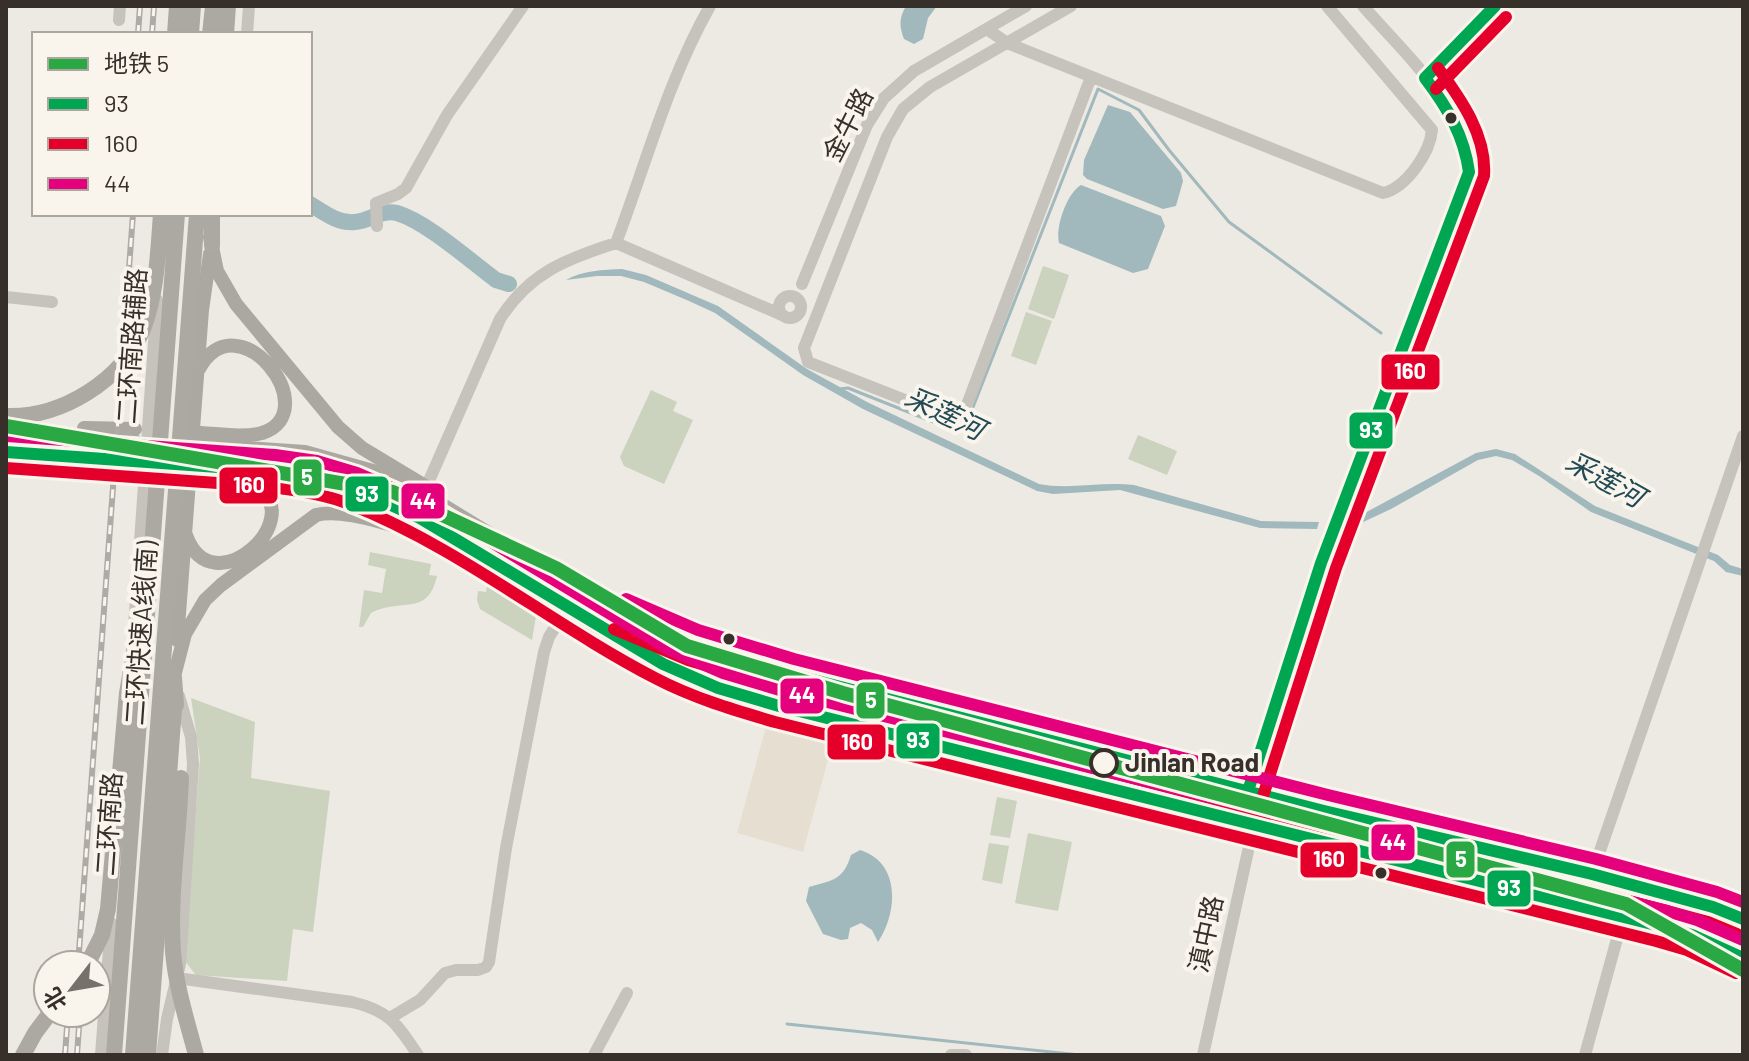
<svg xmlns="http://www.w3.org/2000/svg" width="1749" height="1061" font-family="Barlow,'Noto Sans SC',sans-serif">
	<rect width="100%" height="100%" fill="#edeae3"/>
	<!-- green -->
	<path fill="#cbd2be" d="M1043,266L1069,275L1054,319L1028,309Z
		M1026,312L1052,321L1036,365L1011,356Z
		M651,390L677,402L673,411L693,420L664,484L624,466L620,457Z
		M1138,435L1177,451L1167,475L1128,459Z
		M370,552L431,564L429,575L437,576C428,614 407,600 377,610L371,613L363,627H359L364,590L382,593L386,569L368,565Z
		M488,580L537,610L532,640L480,609L477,600L478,591L486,592Z
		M191,698L255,722L251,778L330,791L313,932L293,929L287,981L196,975L184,960L200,758Z
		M997,797L1017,801L1010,838L990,835Z
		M1028,833L1072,842L1058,911L1015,903Z
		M989,843L1009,846L1002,884L982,880Z"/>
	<!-- plaza -->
	<path fill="#e6dfd1" d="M766,727L832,745L803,852L737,833Z"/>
	<!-- water -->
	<path fill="#a1b9bc" d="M906,6H937L928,18L923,39L914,44L904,39C899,26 899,18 906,6Z
		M1108,105L1130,112L1181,173L1183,181L1176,206L1163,209L1087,179L1083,175L1084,160Z
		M1081,185L1161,216L1165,226L1148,269L1133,273L1059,243C1055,227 1067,193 1081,185Z
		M622,269L646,275L718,306L807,369L867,402L1039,484C1070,490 1103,481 1134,485L1261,521L1319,522L1317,529L1260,528L1120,490L1053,494L1037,491L863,409L803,375L715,313L689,301L644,282L621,276H597L566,280C583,270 603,270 622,269Z
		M1496,449L1515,454L1595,506L1718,555L1730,565L1743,569V576L1726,572L1714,561L1591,512L1539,476L1512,460L1496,456L1478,460L1391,509L1359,524L1361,515L1476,453Z
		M860,850C902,863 897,914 878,942L872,930L861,923L850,928L848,939L841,940L823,934L806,901L809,887C832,880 843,881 851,855Z"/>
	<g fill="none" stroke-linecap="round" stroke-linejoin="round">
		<!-- stream -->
		<path stroke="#a1b9bc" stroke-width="3" d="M839,389L848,388L956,431L966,425L1098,89L1139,110L1169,150L1229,222L1381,333
			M787,1024L1080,1055"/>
		<!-- river -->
		<path stroke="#a1b9bc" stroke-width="16" d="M310,204C323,212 338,224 355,222C370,221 382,209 397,213C427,222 469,260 496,280L509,284"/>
		<!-- minor -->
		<path stroke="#c6c2bc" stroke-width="12" d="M1071,6L930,87L903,109L887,137L804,348L808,362L946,416L956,417L965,410L1091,77
			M119,20L120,6
			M987,29L1007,43L1383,193C1406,188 1430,153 1432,130L1327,6
			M247,34L249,6
			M1425,78L1495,6
			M377,226L376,203L398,194L406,188L447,115L523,6
			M616,243C646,164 668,80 710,6
			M802,284L867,125L884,98L914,71L1026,6
			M779 307a11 11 0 1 1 22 0a11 11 0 1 1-22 0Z
			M6,297L52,302
			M414,515L500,319C529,273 566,259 616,243L782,315
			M133,641L157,300
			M1248,791L1321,563L1469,172C1464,105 1405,54 1363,6
			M1592,874L1743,436
			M177,978L352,1002C390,1011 397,1024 418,1055
			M390,1018L420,1000L445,973L456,970H478L486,967L489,962L506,848L544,652L549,637L567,608
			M101,1055L111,923
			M162,1055L167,1019L180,964L193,764L191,737L179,696
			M594,1055L627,993
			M951,1055H966
			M1203,1055L1254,824
			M1585,1055L1623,917"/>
		<!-- major -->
		<path stroke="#aba7a1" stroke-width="14" d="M210,237L217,271L236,304L338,427L362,448L425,486
			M199,369C238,297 327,412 262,433C243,438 220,434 201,433
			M84,428L135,429
			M6,430L135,441
			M199,445L305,452L373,471L441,504L626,617L669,636L731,657L1021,735L1324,811L1592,874L1713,907L1743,919
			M38,455L134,463
			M6,457L80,470L133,474
			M198,467C251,470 303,470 354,488C398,504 437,529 477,553C559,604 640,662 732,692L1660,926L1692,935L1743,958
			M186,535C212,609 312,516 254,485C241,478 225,478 211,477
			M177,640L202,310L210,254
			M171,688L185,634L205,600L221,585L316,515C349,506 425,536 458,548"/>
		<!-- highway -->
		<path stroke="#aca9a2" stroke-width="16" d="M175,34L177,6
			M191,34L193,6
			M210,34L213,6
			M226,34L228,6
			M212,246V214
			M174,677L176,705
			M23,1055L35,1033L50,1013
			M148,1055L175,695"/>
		<defs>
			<path id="rail" d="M138,34L140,6
				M152,34L154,6
				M78,965L133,214
				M65,1055L68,1013
				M77,1055L80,1013"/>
		</defs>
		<!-- rail casing -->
		<use href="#rail" stroke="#aeaba6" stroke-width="6"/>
		<!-- rail -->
		<use href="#rail" stroke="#f9f5ec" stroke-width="3" stroke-dasharray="9" stroke-linecap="butt"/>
		<!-- highway-bridge -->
		<path stroke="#aca9a2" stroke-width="16" d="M6,416C61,418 122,381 143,329C157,293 158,252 161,214
			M181,778C179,836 169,894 173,952C176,987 187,1021 196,1055
			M87,965L102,935L108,909L127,693L137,635
			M114,1055L177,214
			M133,1055L197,214"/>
		<defs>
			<path id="bus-1" d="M1425,78L1495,6
				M6,452L274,471L315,477L353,488L420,518L663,664L718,688L779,706L1660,926L1692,935L1743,958
				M620,614L693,645L790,674L1324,811L1592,874L1713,907L1743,919
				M1248,791L1321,563L1469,172C1464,135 1447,107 1425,78"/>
			<path id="bus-2" d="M1436,89L1506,17
				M6,468L272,487C298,491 325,494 349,504C459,547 551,624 655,678C693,698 734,710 775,722L1656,941L1687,950L1736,973
				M614,629L688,660L786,689L1320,826L1588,890L1708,922L1737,934
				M1263,796L1336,568L1484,176C1487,136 1461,99 1438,68"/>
			<path id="bus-3" d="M7,436L275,455L317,461L357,473L427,503L670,650L723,673L783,691L1664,910L1697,920L1743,940
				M626,599L698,630L794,659L1328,795L1596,859L1717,892L1743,902"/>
		</defs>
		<!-- bus-1 casing -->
		<use href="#bus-1" stroke="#f9f5ec" stroke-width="18"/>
		<!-- bus-2 casing -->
		<use href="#bus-2" stroke="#f9f5ec" stroke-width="18"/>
		<!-- bus-3 casing -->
		<use href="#bus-3" stroke="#f9f5ec" stroke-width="18"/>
		<!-- bus-1 -->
		<use href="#bus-1" stroke="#00a651" stroke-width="12"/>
		<!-- bus-2 -->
		<use href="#bus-2" stroke="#e4002b" stroke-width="12"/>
		<!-- bus-3 -->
		<use href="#bus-3" stroke="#e5007d" stroke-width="12"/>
		<defs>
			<path id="metro-1" d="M6,426L393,492L556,568L687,646L843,693L1626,904L1743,970"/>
		</defs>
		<!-- metro-1 casing -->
		<use href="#metro-1" stroke="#f9f5ec" stroke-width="20"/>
		<!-- metro-1 -->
		<use href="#metro-1" stroke="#2aa844" stroke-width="14"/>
	</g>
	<!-- markers -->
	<g fill="#37302a" stroke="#f9f5ec" stroke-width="3">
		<circle cx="1451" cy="118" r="7"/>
		<circle cx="729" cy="639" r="7"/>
		<circle cx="1381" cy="873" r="7"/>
	</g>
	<circle fill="#f9f5ec" stroke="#37302a" stroke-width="4" cx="1104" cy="763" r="13"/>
	<g text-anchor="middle" stroke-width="8" stroke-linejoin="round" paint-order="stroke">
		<!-- street labels -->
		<g font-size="26" fill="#37302a" stroke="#f9f5ec">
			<text transform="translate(848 125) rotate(-63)" y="9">金牛路</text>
			<text transform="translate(132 346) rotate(-86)" y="9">二环南路辅路</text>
			<text transform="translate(141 633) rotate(-86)" y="9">二环快速A线(南)</text>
			<text transform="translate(109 824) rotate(-86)" y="9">二环南路</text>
			<text transform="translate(1206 934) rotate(-78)" y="9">滇中路</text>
		</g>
		<!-- stop labels -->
		<g font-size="26" font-weight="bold" fill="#37302a" stroke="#f9f5ec" text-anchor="start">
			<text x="1125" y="772">Jinlan Road</text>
		</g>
		<!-- water labels -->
		<g font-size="28" font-style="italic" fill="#234b56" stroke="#f9f5ec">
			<text transform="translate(945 413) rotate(26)" y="10">采莲河</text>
			<text transform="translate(1605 479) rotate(29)" y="10">采莲河</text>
		</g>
	</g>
	<g stroke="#f9f5ec" stroke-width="3">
		<rect x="1380" y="353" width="61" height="38" rx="8" fill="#e4002b"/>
		<rect x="1348" y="411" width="46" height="39" rx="8" fill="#00a651"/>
		<rect x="292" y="458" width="31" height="39" rx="8" fill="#2aa844"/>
		<rect x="218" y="466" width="61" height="39" rx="8" fill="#e4002b"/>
		<rect x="344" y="475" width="46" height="38" rx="8" fill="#00a651"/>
		<rect x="400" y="482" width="46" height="38" rx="8" fill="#e5007d"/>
		<rect x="779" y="677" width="46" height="38" rx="8" fill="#e5007d"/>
		<rect x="855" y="681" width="31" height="39" rx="8" fill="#2aa844"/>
		<rect x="895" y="722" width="46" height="38" rx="8" fill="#00a651"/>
		<rect x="826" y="723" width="61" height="38" rx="8" fill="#e4002b"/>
		<rect x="1370" y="823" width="46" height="39" rx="8" fill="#e5007d"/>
		<rect x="1445" y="840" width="31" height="39" rx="8" fill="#2aa844"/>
		<rect x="1299" y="841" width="60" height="38" rx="8" fill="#e4002b"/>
		<rect x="1486" y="869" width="46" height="39" rx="8" fill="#00a651"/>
	</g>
	<g font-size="22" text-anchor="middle" font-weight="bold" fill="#fff">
		<text x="1410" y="379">160</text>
		<text x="1371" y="438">93</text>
		<text x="307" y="485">5</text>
		<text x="249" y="493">160</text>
		<text x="367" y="502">93</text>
		<text x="423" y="509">44</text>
		<text x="802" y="703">44</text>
		<text x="871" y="708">5</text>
		<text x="918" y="748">93</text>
		<text x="857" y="750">160</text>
		<text x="1393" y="850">44</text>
		<text x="1461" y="867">5</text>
		<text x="1329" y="867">160</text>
		<text x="1509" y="896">93</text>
	</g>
	<!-- border -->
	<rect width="1749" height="1061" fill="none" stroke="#37302a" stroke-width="16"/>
	<!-- legend -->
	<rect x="32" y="32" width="280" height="184" fill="#f9f5ec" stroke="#aba69e" stroke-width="2"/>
	<rect x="48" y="58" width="40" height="12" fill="#2aa844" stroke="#aba69e" stroke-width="2"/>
	<text x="104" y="72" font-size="24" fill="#37302a">地铁 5</text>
	<rect x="48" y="98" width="40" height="12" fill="#00a651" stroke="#aba69e" stroke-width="2"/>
	<text x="104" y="112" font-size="24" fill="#37302a">93</text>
	<rect x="48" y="138" width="40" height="12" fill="#e4002b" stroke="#aba69e" stroke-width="2"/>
	<text x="104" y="152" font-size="24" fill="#37302a">160</text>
	<rect x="48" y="178" width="40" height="12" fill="#e5007d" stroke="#aba69e" stroke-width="2"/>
	<text x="104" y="192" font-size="24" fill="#37302a">44</text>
	<!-- north arrow -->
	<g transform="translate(72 989) rotate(239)"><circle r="38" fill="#f9f5ec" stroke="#aba69e" stroke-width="2"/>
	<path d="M0-6L14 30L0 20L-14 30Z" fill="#77716b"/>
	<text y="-12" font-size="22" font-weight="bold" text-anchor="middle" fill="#37302a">北</text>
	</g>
</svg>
